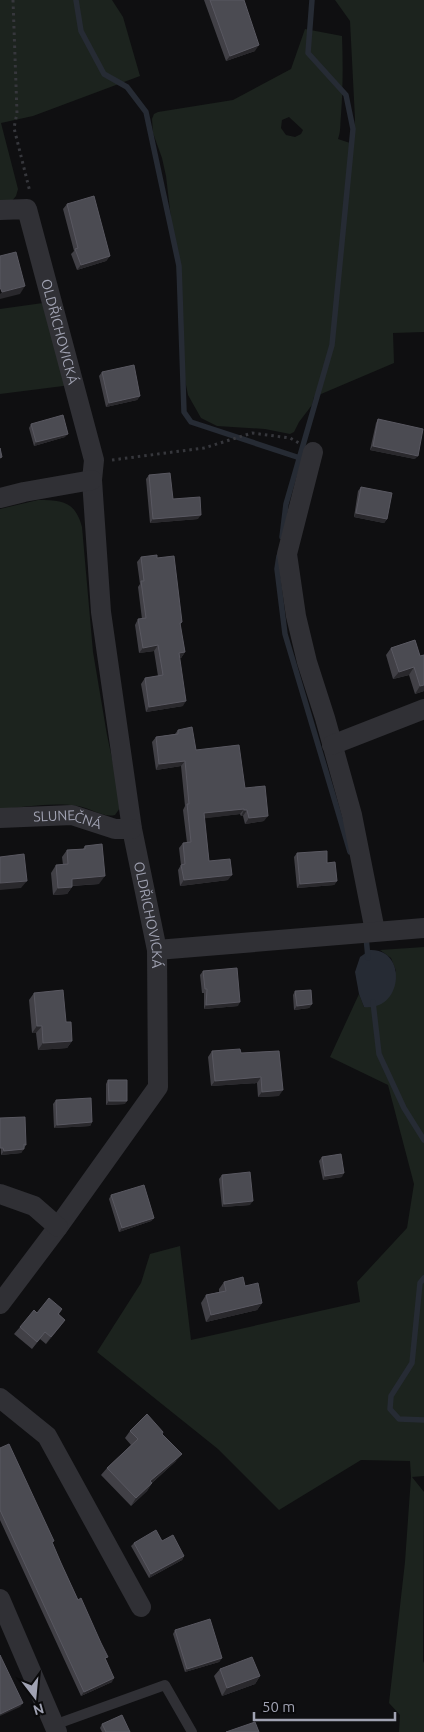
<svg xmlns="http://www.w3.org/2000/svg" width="424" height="1732" font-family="Ubuntu,sans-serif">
	<rect width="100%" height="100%" fill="#0f0f11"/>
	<!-- green -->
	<path fill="#1c231e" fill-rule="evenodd" d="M0,0H112L123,17L140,76L33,116L1,123L18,189L16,196L11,202L0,204Z
		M335,0H424V332L393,333L394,363L314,397L312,405L299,422L294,432L290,434L265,429L217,426L201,418L188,395L182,365L176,261L166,176L162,158L153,133L152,119L154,114L158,112L233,100L291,69L305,29L342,36C343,63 343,89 341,115C340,124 341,131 338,139L353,144L355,119L350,21ZM289,117L303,130L301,134L295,137L286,135L281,128L282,120Z
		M50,302L71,385L0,394V309Z
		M38,500C62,500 75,501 82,527L93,652L107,735L122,805L115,815C103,818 91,808 78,806C53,802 26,807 0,809V509Z
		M424,947V1476L412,1477L424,1492L423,1661L424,1663V1732H399L400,1715L389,1703L405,1562L411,1477L410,1461L361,1460L279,1510L218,1449L97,1352L141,1283L150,1254L180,1246L191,1340L360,1302L357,1282L407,1228L414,1184L388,1085L330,1057L359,994L364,1007L396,971L391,958L380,950Z"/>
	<!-- water -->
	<path fill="#262b34" d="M370,950C407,948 404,1011 364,1007L359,994L355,972L360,957Z"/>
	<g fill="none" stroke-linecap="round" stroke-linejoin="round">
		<!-- stream -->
		<path stroke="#262b34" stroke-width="5.5" d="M76,0L81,31L104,74L127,87L146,112L179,266L184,412L191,422L300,458
			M282,537L286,504L332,345L353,129L346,95L308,53L312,0
			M279,556L277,569L285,634L350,852
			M366,937L368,958
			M373,1002L379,1054L404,1108L424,1140
			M424,1278L420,1283L412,1363L391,1396L390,1409L399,1419L424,1420"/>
		<!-- path -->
		<path stroke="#36373c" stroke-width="3" stroke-dasharray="2.5 4" stroke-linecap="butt" d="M13,0L17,113L14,128L30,192
			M112,460L204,448L252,433L290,438L299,443"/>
		<!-- lane -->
		<path stroke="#303035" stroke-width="10" d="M54,1725L165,1685L192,1732"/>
		<!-- street -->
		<g stroke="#303035" stroke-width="20">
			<path id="s1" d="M0,210L27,209L94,460L92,480L101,612L132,829L157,950L158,1087L58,1227L0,1304"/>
			<path d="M313,452L287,554L296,616L307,662L325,718L352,815L375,931"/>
			<path d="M0,498L24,492L92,480"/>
			<path d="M332,745L424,709"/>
			<path id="s2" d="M0,818L72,815L115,829H132"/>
			<path d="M157,950L424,928"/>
			<path d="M0,1194L34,1206L58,1227"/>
			<path d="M0,1398L47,1436L141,1607"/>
			<path d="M0,1599L57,1732"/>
		</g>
	</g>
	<!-- wall -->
	<path fill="#414046" d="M204,0H244L255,51L226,61Z
		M67,204L110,256L106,261L77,270L71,254L74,251L63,209Z
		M102,372L140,396L137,400L106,407L99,376Z
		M378,419L415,459L370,450L376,423Z
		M31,424L65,437L34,446L29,428Z
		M149,475L173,499L198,519L150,523L146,479Z
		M361,487L387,519L384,523L354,517L358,491Z
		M141,557L157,558L182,622L180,625L185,652L181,658H179L183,706L146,712L141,684L145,678L158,676L154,651L139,653L135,625L138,619H142L138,587L140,584L137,562Z
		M415,640L424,691L415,694L409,675L393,679L386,655L391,648Z
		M178,730L196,750L245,788L264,821L245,824L243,816H241L240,814L204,818L209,861L228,880L180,886L178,870L181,865L179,848L183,843H187L183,810L185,806L181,766L156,770L152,742L156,737L175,734Z
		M85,846L99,884L72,886V887L67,894L53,895L51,873L56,865H63L62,857L67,850L83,849Z
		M297,853L327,863L337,881L334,885L297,888L294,857Z
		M203,971L238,1006L204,1009V993H202L200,975Z
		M295,991L312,1004L309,1008L294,1010L293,995Z
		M34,993L66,1022L72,1041L67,1048L38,1050L36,1033H32L29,1000Z
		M212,1051L241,1053L279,1096L258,1097L257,1083L211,1086L208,1057Z
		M108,1080L125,1104L106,1105V1084Z
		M56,1100L92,1122L90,1126L54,1128L53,1104Z
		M0,1118L26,1145L21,1153L1,1155Z
		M322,1157L342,1177L323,1180L319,1161Z
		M222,1175L250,1205L222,1207L219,1179Z
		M111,1195L154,1218L151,1221L119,1232L109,1199Z
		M224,1282L245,1286L262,1303L257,1310L206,1322L201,1303L206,1295L219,1292V1289Z
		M62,1309L59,1314L65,1320L46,1344L40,1339L32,1349L14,1334L20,1327L37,1313Z
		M130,1431L162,1434L176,1461L152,1483L147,1491L131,1506L101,1475L107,1468L131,1445L125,1438Z
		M0,1448L52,1544L106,1660L112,1682L81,1696L0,1520Z
		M162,1541L184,1556L182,1560L149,1578L131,1546L134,1543Z
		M175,1630L222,1658L219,1662L185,1672L173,1634Z
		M220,1669L260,1676L255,1684L222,1696L214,1676Z
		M102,1724L130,1732H102L100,1728Z"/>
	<!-- shaded-wall -->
	<path fill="#29282c" d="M259,45L255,51L226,61L230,56Z
		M110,256L106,261L77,270L81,265Z
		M25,286L20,294L0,299V294L2,292Z
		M140,396L137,400L106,407L109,403Z
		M68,434L65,437L34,446L36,442Z
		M373,446L418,456L415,459L370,450Z
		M356,513L387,519L384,523L354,517Z
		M201,515L198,519L150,523L153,519Z
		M158,645L154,651L139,653L143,648Z
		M185,652L181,658L175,659L179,653Z
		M414,667L409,675L393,679L399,672Z
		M424,685V691L415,694L420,686Z
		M186,701L183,706L146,712L149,707Z
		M185,761L181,766L156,770L159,764Z
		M244,809L240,814L200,819L204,813Z
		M244,810H247L243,816H241Z
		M268,816L264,821L245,824L249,818Z
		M232,875L228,880L180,886L184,880Z
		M105,876L99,884L67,886L72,879Z
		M27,881L21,888L0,890V883Z
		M337,881L334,885L297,888L300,884Z
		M72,887L67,894L53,895L58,888Z
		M240,1002L238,1006L204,1009L206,1005Z
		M312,1004L309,1008L294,1010L297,1006Z
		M37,1026H42L36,1033H32Z
		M72,1041L67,1048L38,1050L43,1043Z
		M261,1077L257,1083L211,1086L215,1081Z
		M283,1090L279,1096L258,1097L262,1092Z
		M109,1101H127L125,1104L106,1105Z
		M92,1122L90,1126L54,1128L57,1125Z
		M24,1149L21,1153L1,1155L4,1151Z
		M344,1173L342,1177L323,1180L325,1176Z
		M253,1201L250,1205L222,1207L224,1204Z
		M154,1218L151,1221L119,1232L122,1228Z
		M262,1303L257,1310L206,1322L211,1315Z
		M65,1320L60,1327L46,1344L51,1337Z
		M182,1454L176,1461L145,1489L150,1481Z
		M152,1483L147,1491L131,1506L136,1498Z
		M184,1556L182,1560L149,1578L151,1574Z
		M222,1658L219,1662L185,1672L187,1669Z
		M260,1676L255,1684L222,1696L227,1688Z
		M114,1678L112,1682L81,1696L84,1692Z
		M23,1703L20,1707L0,1716V1714Z"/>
	<!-- building -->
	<path fill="#4b4b52" stroke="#595861" d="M210,0H244L259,45L230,56Z
		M94,196L110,256L81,265L75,249L78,248L67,204Z
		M16,252L25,286L2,292L0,287V256Z
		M134,365L140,396L109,403L102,372Z
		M63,415L68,434L36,442L31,424Z
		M378,419L423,429L418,456L373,446Z
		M0,448L2,457L0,458Z
		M170,473L173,499L200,497L201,515L153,519L149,475Z
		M361,487L392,493L387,519L356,513Z
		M157,555V558L174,556L182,622L180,623L185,652L179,653L186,701L149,707L145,678L163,675L158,645L143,648L138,619L146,618L141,581H144L141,557Z
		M415,640L420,656L424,655V685L420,686L414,667L399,672L391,648Z
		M192,727L196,750L239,745L245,788L265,786L268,816L249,818L247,810H244V809L204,813L209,861L230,859L232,875L184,880L181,865L185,864L183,843L191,842L187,804H189L185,761L159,764L156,737L178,734V730Z
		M102,844L105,876L72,879V887L58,888L56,865L68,864L67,850L85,849V846Z
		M327,851V863L335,862L337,881L300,884L297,853Z
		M24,854L27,881L0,883V857Z
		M237,968L240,1002L206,1005L207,989H205L203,971Z
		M63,990L66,1022H71L72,1041L43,1043L42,1026H37L34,993Z
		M311,990L312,1004L297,1006L295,991Z
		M240,1049L241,1053L279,1051L283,1090L262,1092L261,1077L215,1081L212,1051Z
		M108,1080H127V1101H109Z
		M91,1098L92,1122L57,1125L56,1100Z
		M25,1117L26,1145L24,1144V1149L4,1151L3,1148H0V1118Z
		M341,1154L344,1173L325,1176L322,1157Z
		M250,1172L253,1201L224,1204L222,1175Z
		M144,1185L154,1218L122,1228L111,1195Z
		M243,1277L245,1286L258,1283L262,1303L211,1315L206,1295L226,1291L224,1282Z
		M49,1298L62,1309L58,1314L65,1320L51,1337L45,1332L37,1342L20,1327L34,1310L37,1313Z
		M147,1414L163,1432L162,1434L182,1454L150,1481L152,1483L136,1498L107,1468L138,1439L130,1431Z
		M9,1444L54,1541L52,1542L61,1563L78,1600L81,1598L101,1643L108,1657L105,1658L114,1678L84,1692L0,1510V1448Z
		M156,1530L162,1541L173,1535L184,1556L151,1574L134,1543Z
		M210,1619L222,1658L187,1669L175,1630Z
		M0,1655L23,1703L0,1714Z
		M252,1657L260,1676L227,1688L220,1669Z
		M122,1715L130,1732H106L102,1724Z
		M255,1722L259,1732H226Z"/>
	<g text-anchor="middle" stroke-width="5" stroke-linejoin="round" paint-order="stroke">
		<!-- street labels -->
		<g font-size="14" fill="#a0a2b2" stroke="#0a0a0b">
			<text dy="5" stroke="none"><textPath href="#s1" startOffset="154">OLDŘICHOVICKÁ</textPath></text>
			<text dy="5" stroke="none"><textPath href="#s2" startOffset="68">SLUNEČNÁ</textPath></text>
			<text dy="5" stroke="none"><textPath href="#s1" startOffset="746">OLDŘICHOVICKÁ</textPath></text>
		</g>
	</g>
	<!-- north arrow -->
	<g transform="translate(35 1697) rotate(164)" stroke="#0a0a0b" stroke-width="4" paint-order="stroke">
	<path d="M0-4L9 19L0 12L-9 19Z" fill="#a0a2b2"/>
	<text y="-8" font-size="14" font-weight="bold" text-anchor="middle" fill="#a0a2b2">N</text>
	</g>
	<!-- scale -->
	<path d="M254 1712v8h141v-8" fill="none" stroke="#a0a2b2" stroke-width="2.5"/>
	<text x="262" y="1712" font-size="15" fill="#a0a2b2" stroke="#0a0a0b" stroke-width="4" paint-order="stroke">50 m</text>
</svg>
